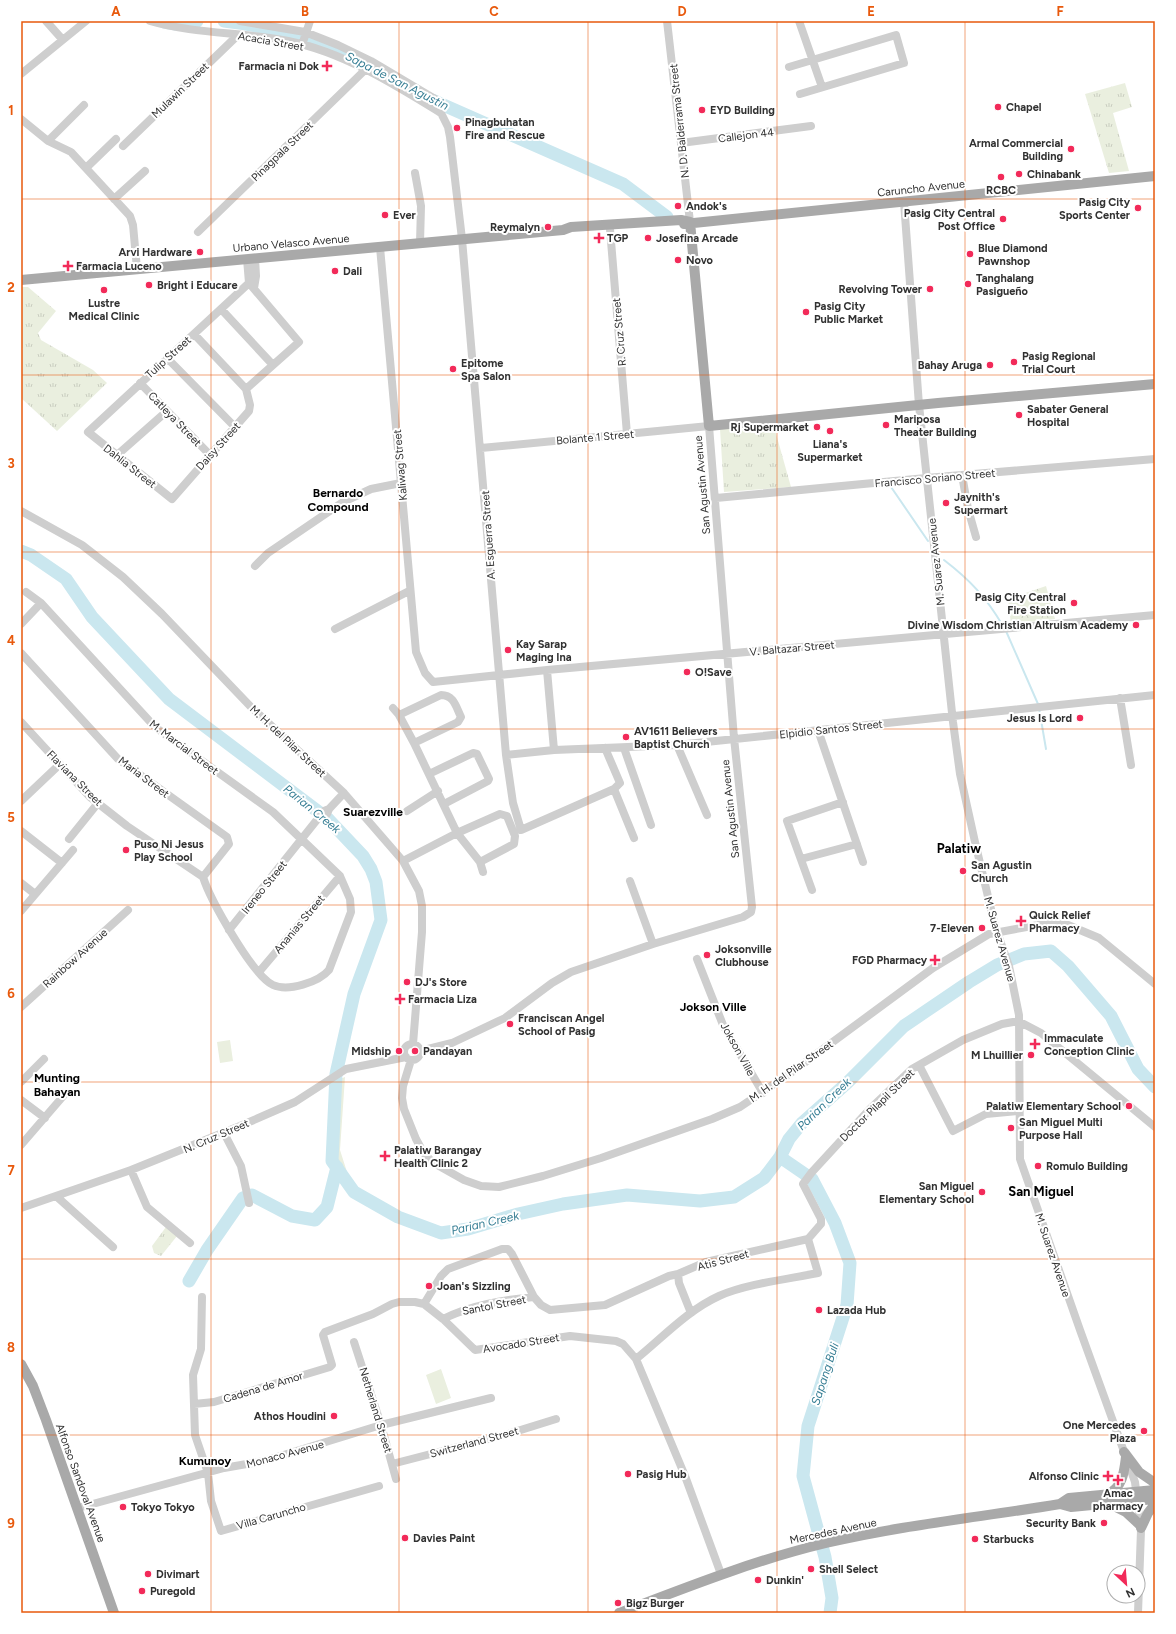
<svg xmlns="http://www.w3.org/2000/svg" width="1176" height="1634" font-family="Figtree,sans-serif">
	<defs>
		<pattern id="grass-tufts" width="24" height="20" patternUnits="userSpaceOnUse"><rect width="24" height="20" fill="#eaefdf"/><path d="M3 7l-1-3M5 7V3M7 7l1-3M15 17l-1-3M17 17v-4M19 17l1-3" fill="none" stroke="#c9cdc0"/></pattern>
		<pattern id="park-crowns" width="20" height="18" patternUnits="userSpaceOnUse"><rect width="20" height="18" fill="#eaefdf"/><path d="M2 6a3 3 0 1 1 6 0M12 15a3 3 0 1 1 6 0" fill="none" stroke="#c9cdc0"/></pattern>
	</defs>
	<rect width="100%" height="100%" fill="#fff"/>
	<!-- grass -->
	<path fill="url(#grass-tufts)" d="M1125,83L1132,107L1113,113L1129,171L1109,173L1085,94Z
		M21,287H28L56,311L38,333L41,340L93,370L107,383L57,431L21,398V351L23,349L21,347Z
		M773,423L791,487L724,492L720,429Z
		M166,1227L177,1236L161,1256L154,1253L152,1246Z"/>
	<!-- park -->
	<path fill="url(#park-crowns)" d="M1046,586L1055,619L1011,624L1008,599Z"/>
	<!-- garden -->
	<path fill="#eaefdf" d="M230,1040L233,1061L220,1063L217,1042Z
		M345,1077L340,1150L347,1172L344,1174C326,1145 337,1111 340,1079Z
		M441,1369L451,1398L436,1404L426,1375Z"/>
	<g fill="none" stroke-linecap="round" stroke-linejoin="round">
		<!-- stream -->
		<path stroke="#cae7ef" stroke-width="2" d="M889,484L928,541
			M944,560C970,580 986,597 1003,626
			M1006,631L1038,704
			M1039,708L1046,749"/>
		<!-- river -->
		<path stroke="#cae7ef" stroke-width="13" d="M224,21C268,26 313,39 354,57C372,65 390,77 407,87
			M164,22L176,24L197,21
			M432,100L623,184L667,217
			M21,551L31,555L66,579L92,617L169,699L328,819L363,856L371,869L376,882L381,920L354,994L336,1074L332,1161L354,1192L398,1217L441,1233L468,1229L518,1214L563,1204L627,1195L700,1201L734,1197L764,1178L780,1157L789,1139L802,1123L847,1083L904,1026L969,982L997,965L1024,954L1051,951L1068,966L1111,1016L1138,1069L1155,1087
			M780,1157L812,1179L835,1223L850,1263L847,1305L808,1426L803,1476L825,1557L832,1598L830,1613
			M189,1281L207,1250L243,1198L252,1195L292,1216L315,1220L327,1207L337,1167"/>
		<!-- minor -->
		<path stroke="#cecece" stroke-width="8" d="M46,21L62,39
			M150,21C194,34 242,32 288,41C343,52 394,84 441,113L448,127L450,137L462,239L506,755L513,803L521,830L614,789L620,783L605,748
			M240,21L305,32L338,45L371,61L445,105
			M667,21L690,222
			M799,21L822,87
			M302,45L310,21
			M789,67L896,35L904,63L800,94
			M21,74L86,21
			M21,119L48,141L71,152L130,216L133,225L137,269
			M48,141L84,105
			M681,143L811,126
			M123,146L238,35
			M86,168L116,139
			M415,173L421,206L420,243
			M114,199L145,171
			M904,202L919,405L953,722L960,774L975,842L995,926L1009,966L1019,1015L1020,1159L1080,1330L1135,1482L1141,1530L1138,1613
			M610,229L627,434
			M198,232L366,69
			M380,247L416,652L425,673L433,682L547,670L1155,615
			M247,259L249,283
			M254,288L256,276L255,258
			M221,309L273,365
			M194,334L246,389L250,405L249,411L172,499L88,432L249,283
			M167,358L235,427
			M140,383L210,455
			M246,389L299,342L249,283
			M116,456L167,411
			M962,475L968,509L976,537
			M716,498L926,478L1155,459
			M21,511L82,545L123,577L162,614L251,707L344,793L403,861L419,891L422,906V932L413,1044
			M255,566L268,553L343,502L371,489L401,483
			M21,624L41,603
			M335,629L409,591
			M21,653L118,759L227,837L229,844L203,877
			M547,670L554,750
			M1120,698L1131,765
			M393,708L399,715L414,743L457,833L480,862L483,872
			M399,715L441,695C454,695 456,707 461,717L458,722L414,743
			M21,722L90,797L127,826L203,877C210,899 252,975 273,985C288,992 319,982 329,970L351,912L350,899L340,876L273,812L155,727L41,603L26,592
			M818,730L863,862
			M677,745L707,815
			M624,748L651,825
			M506,755L554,750L677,745L1155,695
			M429,774L473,753L477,754L489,779L488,781L444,804
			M614,789L634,838
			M21,801L60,764
			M407,811L438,791
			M327,814L329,809L344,793
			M21,831L62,863
			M69,839L98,803
			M801,859L857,844
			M403,861L457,833L500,814L507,816L515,836L514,844L480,862
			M630,881L653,944
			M21,883L35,894
			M812,890L787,821L843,802
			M21,911L73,850
			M229,930L324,811L329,809
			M697,959L723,1025L763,1093
			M259,972L340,876
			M21,1007L128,910
			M404 1052a8 8 0 1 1 16 0a8 8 0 1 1-16 0Z
			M420,1051L452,1043L505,1018L552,983L571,972L653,944L743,917L751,912L752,907L734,738L709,426L481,448
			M411,1060L403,1086L402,1098L404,1109L416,1139L423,1152L432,1162L464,1180L481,1186L499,1187L543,1176L601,1158L712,1119L740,1107L792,1072L933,968L989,934L1049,923L1068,925L1099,938L1155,984
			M919,1065L953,1131L986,1114L1019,1111
			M21,1082L44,1059
			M21,1100L45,1118
			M224,1133L241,1166L249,1203
			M21,1145L65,1094
			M131,1170L147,1207L190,1243
			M56,1196L113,1247
			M21,1208L131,1170L240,1126L295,1102L346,1069L406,1057
			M808,1239L821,1224V1219L803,1184L812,1172L870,1109L912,1069L963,1040L1002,1024L1013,1022H1020L1041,1033L1155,1127
			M678,1274L679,1283L691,1313
			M202,1297L201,1349L193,1375L195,1435L208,1473L211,1501L221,1531L379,1486
			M424,1304L441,1276L448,1269L502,1249H508L512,1254L534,1297L541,1305L550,1310L605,1305L669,1276L678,1274L706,1262L808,1239
			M443,1319C471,1305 503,1300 534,1297
			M354,1342L381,1425L396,1479
			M636,1359C662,1338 688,1310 719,1296C746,1284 788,1279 818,1273L808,1239
			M194,1404L214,1402L330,1367L332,1365L323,1335L325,1332L373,1314L392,1304L399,1302H415L424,1304L443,1319L475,1350L570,1336L616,1341L623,1344L636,1359L685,1476L721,1574
			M392,1464L508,1434L556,1419
			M78,1508L224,1468L264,1461L381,1425L491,1398"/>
		<!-- major -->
		<path stroke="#a9a9a9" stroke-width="10" d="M690,222L709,426L938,403L1155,384
			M684,224L1155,176
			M21,280L563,230L571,227L681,220L690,222
			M21,1364L33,1386L46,1420L114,1613
			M1124,1452L1139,1472L1155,1483
			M1108,1494C1123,1487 1124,1472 1126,1457
			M1060,1504L1071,1507L1155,1499
			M1110,1504L1126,1512L1140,1525
			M1141,1528L1148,1513L1155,1504
			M619,1613C687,1587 755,1560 826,1543C903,1525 982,1517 1060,1504L1069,1498L1155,1490"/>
	</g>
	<!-- grid -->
	<path fill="none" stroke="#e8590c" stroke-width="1" stroke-opacity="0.55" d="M211,21V1613M399,21V1613M588,21V1613M777,21V1613M965,21V1613M21,199H1155M21,375H1155M21,552H1155M21,729H1155M21,905H1155M21,1082H1155M21,1259H1155M21,1435H1155"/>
	<!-- markers -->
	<g fill="#f22a59" stroke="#fff" stroke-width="1.5">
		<path d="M325 60h4v4h4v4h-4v4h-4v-4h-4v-4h4z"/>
		<circle cx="998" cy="107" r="4"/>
		<circle cx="702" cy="110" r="4"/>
		<circle cx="457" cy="128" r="4"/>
		<circle cx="1071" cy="149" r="4"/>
		<circle cx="1019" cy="174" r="4"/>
		<circle cx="1001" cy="177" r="4"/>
		<circle cx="678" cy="206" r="4"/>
		<circle cx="1138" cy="208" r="4"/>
		<circle cx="385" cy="215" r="4"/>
		<circle cx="1003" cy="219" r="4"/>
		<circle cx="548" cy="227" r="4"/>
		<path d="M597 232h4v4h4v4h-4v4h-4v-4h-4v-4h4z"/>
		<circle cx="648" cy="238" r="4"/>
		<circle cx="200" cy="252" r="4"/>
		<circle cx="970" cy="254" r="4"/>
		<circle cx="678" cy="260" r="4"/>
		<path d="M66 260h4v4h4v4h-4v4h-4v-4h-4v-4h4z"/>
		<circle cx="335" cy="271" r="4"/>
		<circle cx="968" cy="284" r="4"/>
		<circle cx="149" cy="285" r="4"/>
		<circle cx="930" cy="289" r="4"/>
		<circle cx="104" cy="290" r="4"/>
		<circle cx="806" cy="312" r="4"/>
		<circle cx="1014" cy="362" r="4"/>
		<circle cx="990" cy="365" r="4"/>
		<circle cx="453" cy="369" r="4"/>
		<circle cx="1019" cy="415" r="4"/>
		<circle cx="886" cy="425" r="4"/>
		<circle cx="817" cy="427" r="4"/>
		<circle cx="830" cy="431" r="4"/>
		<circle cx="946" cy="503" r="4"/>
		<circle cx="1074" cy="603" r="4"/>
		<circle cx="1136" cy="625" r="4"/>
		<circle cx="508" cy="650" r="4"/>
		<circle cx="687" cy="672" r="4"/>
		<circle cx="1080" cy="718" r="4"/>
		<circle cx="626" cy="737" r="4"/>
		<circle cx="126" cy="850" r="4"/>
		<circle cx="963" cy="871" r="4"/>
		<path d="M1019 915h4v4h4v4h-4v4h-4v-4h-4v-4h4z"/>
		<circle cx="982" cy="928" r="4"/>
		<circle cx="707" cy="955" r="4"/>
		<path d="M933 954h4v4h4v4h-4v4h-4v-4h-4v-4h4z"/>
		<circle cx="407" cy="982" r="4"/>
		<path d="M398 993h4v4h4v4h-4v4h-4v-4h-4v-4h4z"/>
		<circle cx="510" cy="1024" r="4"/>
		<path d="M1033 1038h4v4h4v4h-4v4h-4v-4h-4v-4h4z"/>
		<circle cx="399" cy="1051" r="4"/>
		<circle cx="415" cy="1051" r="4"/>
		<circle cx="1031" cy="1055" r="4"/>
		<circle cx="1129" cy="1106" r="4"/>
		<circle cx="1011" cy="1128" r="4"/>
		<path d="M383 1150h4v4h4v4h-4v4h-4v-4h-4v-4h4z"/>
		<circle cx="1038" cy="1166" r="4"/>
		<circle cx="982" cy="1192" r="4"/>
		<circle cx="429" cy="1286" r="4"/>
		<circle cx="819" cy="1310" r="4"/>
		<circle cx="334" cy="1416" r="4"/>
		<circle cx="1144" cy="1431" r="4"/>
		<circle cx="628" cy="1474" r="4"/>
		<path d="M1106 1470h4v4h4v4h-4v4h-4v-4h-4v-4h4z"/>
		<path d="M1116 1474h4v4h4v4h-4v4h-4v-4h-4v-4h4z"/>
		<circle cx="123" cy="1507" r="4"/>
		<circle cx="1104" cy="1523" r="4"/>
		<circle cx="405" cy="1538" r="4"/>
		<circle cx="975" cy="1539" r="4"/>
		<circle cx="811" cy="1569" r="4"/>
		<circle cx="148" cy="1574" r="4"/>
		<circle cx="758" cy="1580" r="4"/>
		<circle cx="142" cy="1591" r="4"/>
		<circle cx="618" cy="1603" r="4"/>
	</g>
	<g text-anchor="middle" stroke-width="4" stroke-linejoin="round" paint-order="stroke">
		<!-- street labels -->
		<g font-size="11" fill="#313131" stroke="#fff">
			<text transform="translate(271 41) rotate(10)" y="4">Acacia Street</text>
			<text transform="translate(180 90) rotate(-44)" y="4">Mulawin Street</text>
			<text transform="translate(679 121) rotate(-96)" y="4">N. D. Balderrama Street</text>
			<text transform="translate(746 135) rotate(-7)" y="4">Callejon 44</text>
			<text transform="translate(282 151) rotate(-44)" y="4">Pinagpala Street</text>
			<text transform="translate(921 188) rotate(-6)" y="4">Caruncho Avenue</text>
			<text transform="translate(291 243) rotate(-5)" y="4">Urbano Velasco Avenue</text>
			<text transform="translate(619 332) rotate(-95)" y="4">R. Cruz Street</text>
			<text transform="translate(168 357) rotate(-42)" y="4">Tulip Street</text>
			<text transform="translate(175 419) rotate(46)" y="4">Catleya Street</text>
			<text transform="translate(595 437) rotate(-5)" y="4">Bolante 1 Street</text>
			<text transform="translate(218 446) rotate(-48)" y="4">Daisy Street</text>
			<text transform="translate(400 465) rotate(-95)" y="4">Kaliwag Street</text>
			<text transform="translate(130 466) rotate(38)" y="4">Dahlia Street</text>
			<text transform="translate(935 478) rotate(-5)" y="4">Francisco Soriano Street</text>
			<text transform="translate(702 485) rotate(-95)" y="4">San Agustin Avenue</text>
			<text transform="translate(488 535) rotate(-94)" y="4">A. Esguerra Street</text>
			<text transform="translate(936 562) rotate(-96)" y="4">M. Suarez Avenue</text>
			<text transform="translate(792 648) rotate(-5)" y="4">V. Baltazar Street</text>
			<text transform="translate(831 729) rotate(-6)" y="4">Elpidio Santos Street</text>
			<text transform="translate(288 741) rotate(43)" y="4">M. H. del Pilar Street</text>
			<text transform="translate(184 747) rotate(37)" y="4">M. Marcial Street</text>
			<text transform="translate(144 777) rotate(37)" y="4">Maria Street</text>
			<text transform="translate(75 778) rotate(45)" y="4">Flaviana Street</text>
			<text transform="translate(730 809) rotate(-96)" y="4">San Agustin Avenue</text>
			<text transform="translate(264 887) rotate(-51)" y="4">Ireneo Street</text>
			<text transform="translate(299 924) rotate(-50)" y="4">Ananias Street</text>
			<text transform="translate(1000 939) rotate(74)" y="4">M. Suarez Avenue</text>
			<text transform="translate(75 958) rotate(-42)" y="4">Rainbow Avenue</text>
			<text transform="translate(738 1049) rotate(61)" y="4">Jokson Ville</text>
			<text transform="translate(791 1071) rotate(-35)" y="4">M. H. del Pilar Street</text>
			<text transform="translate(877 1105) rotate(-44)" y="4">Doctor Pilapil Street</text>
			<text transform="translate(216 1136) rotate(-23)" y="4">N. Cruz Street</text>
			<text transform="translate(1053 1255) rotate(71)" y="4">M. Suarez Avenue</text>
			<text transform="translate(723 1260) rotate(-15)" y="4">Atis Street</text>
			<text transform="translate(494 1305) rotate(-11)" y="4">Santol Street</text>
			<text transform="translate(521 1343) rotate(-9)" y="4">Avocado Street</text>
			<text transform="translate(263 1387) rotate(-17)" y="4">Cadena de Amor</text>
			<text transform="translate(376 1410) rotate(73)" y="4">Netherland Street</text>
			<text transform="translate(474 1442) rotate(-15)" y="4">Switzerland Street</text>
			<text transform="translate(285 1454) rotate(-15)" y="4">Monaco Avenue</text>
			<text transform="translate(81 1483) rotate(70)" y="4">Alfonso Sandoval Avenue</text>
			<text transform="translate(271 1516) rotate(-16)" y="4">Villa Caruncho</text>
			<text transform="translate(833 1531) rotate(-12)" y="4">Mercedes Avenue</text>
		</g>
		<!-- poi labels -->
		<g font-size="11" font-weight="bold" fill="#313131" stroke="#fff" text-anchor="start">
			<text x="319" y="70" text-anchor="end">Farmacia ni Dok</text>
			<text x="1006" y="111">Chapel</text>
			<text x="710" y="114">EYD Building</text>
			<text x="465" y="126">Pinagbuhatan<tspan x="465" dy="13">Fire and Rescue</tspan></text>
			<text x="1063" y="147" text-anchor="end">Armal Commercial<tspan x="1063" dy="13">Building</tspan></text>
			<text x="1027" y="178">Chinabank</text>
			<text x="1001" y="194" text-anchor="middle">RCBC</text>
			<text x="1130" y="206" text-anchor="end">Pasig City<tspan x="1130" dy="13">Sports Center</tspan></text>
			<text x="686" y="210">Andok's</text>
			<text x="995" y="217" text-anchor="end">Pasig City Central<tspan x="995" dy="13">Post Office</tspan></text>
			<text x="393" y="219">Ever</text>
			<text x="540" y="231" text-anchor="end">Reymalyn</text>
			<text x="607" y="242">TGP</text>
			<text x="656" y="242">Josefina Arcade</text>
			<text x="978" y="252">Blue Diamond<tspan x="978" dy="13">Pawnshop</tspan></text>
			<text x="192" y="256" text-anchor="end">Arvi Hardware</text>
			<text x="686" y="264">Novo</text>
			<text x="76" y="270">Farmacia Luceno</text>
			<text x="343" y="275">Dali</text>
			<text x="976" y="282">Tanghalang<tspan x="976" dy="13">Pasigueño</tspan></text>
			<text x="157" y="289">Bright i Educare</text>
			<text x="922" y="293" text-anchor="end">Revolving Tower</text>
			<text x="104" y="307" text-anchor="middle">Lustre<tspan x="104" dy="13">Medical Clinic</tspan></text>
			<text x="814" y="310">Pasig City<tspan x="814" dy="13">Public Market</tspan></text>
			<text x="1022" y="360">Pasig Regional<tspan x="1022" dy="13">Trial Court</tspan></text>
			<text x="461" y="367">Epitome<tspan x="461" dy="13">Spa Salon</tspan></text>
			<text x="982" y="369" text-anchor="end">Bahay Aruga</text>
			<text x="1027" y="413">Sabater General<tspan x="1027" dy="13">Hospital</tspan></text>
			<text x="894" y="423">Mariposa<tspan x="894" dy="13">Theater Building</tspan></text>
			<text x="809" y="431" text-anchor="end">Rj Supermarket</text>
			<text x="830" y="448" text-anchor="middle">Liana's<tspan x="830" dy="13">Supermarket</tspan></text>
			<text x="954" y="501">Jaynith's<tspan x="954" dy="13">Supermart</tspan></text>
			<text x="1066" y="601" text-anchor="end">Pasig City Central<tspan x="1066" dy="13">Fire Station</tspan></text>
			<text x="1128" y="629" text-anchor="end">Divine Wisdom Christian Altruism Academy</text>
			<text x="516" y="648">Kay Sarap<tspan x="516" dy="13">Maging Ina</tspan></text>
			<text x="695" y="676">O!Save</text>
			<text x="1072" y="722" text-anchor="end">Jesus Is Lord</text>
			<text x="634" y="735">AV1611 Believers<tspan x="634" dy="13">Baptist Church</tspan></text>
			<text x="134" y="848">Puso Ni Jesus<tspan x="134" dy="13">Play School</tspan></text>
			<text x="971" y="869">San Agustin<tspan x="971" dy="13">Church</tspan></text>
			<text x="1029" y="919">Quick Relief<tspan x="1029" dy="13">Pharmacy</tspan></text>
			<text x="974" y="932" text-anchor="end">7-Eleven</text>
			<text x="715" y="953">Joksonville<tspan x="715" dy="13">Clubhouse</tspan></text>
			<text x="927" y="964" text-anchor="end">FGD Pharmacy</text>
			<text x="415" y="986">DJ's Store</text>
			<text x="408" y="1003">Farmacia Liza</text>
			<text x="518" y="1022">Franciscan Angel<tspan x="518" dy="13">School of Pasig</tspan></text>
			<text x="1044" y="1042">Immaculate<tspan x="1044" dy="13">Conception Clinic</tspan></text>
			<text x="391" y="1055" text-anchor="end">Midship</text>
			<text x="423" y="1055">Pandayan</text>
			<text x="1023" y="1059" text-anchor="end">M Lhuillier</text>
			<text x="1121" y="1110" text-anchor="end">Palatiw Elementary School</text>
			<text x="1019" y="1126">San Miguel Multi<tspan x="1019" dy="13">Purpose Hall</tspan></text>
			<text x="394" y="1154">Palatiw Barangay<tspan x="394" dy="13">Health Clinic 2</tspan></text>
			<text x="1046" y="1170">Romulo Building</text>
			<text x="974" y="1190" text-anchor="end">San Miguel<tspan x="974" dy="13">Elementary School</tspan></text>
			<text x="437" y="1290">Joan's Sizzling</text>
			<text x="827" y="1314">Lazada Hub</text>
			<text x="326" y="1420" text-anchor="end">Athos Houdini</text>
			<text x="1136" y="1429" text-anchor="end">One Mercedes<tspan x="1136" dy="13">Plaza</tspan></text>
			<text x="636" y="1478">Pasig Hub</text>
			<text x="1099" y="1480" text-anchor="end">Alfonso Clinic</text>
			<text x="1118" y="1497" text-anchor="middle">Amac<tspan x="1118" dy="13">pharmacy</tspan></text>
			<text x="131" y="1511">Tokyo Tokyo</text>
			<text x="1096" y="1527" text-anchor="end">Security Bank</text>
			<text x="413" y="1542">Davies Paint</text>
			<text x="983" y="1543">Starbucks</text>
			<text x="819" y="1573">Shell Select</text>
			<text x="156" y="1578">Divimart</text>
			<text x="766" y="1584">Dunkin'</text>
			<text x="150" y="1595">Puregold</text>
			<text x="626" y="1607">Bigz Burger</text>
		</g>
		<!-- water labels -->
		<g font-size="12" font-style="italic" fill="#367e94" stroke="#fff">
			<text transform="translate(397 81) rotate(27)" y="4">Sapa de San Agustin</text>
			<text transform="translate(312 809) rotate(39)" y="4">Parian Creek</text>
			<text transform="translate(824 1104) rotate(-44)" y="4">Parian Creek</text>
			<text transform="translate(485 1223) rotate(-13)" y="4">Parian Creek</text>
			<text transform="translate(825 1374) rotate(-72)" y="4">Sapang Buli</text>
		</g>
		<!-- neighbourhood labels -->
		<g font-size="12" font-weight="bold" fill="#000" stroke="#fff">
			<text x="338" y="497">Bernardo<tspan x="338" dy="14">Compound</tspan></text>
			<text x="373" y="816">Suarezville</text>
			<text x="713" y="1011">Jokson Ville</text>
			<text x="57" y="1082">Munting<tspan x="57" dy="14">Bahayan</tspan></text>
			<text x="205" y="1465">Kumunoy</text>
		</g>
		<!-- quarter labels -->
		<g font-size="13" font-weight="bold" fill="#000" stroke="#fff">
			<text x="959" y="853">Palatiw</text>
			<text x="1041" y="1196">San Miguel</text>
		</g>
	</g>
	<!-- border -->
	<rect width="1176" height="1634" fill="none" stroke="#ffffff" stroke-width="44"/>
	<!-- north arrow -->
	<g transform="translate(1126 1584) rotate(154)"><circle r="19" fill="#ffffff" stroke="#adadad"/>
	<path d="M0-3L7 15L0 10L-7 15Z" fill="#f22a59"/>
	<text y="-6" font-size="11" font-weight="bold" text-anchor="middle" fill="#313131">N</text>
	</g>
	<rect x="22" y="22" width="1132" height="1590" fill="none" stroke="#e8590c" stroke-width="1.5"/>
	<g font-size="13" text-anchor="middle" font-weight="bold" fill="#e8590c">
		<text x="116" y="16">A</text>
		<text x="305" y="16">B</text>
		<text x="494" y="16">C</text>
		<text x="682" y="16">D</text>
		<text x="871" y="16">E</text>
		<text x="1060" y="16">F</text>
		<text x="11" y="115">1</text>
		<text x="11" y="292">2</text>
		<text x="11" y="468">3</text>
		<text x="11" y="645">4</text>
		<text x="11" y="822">5</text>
		<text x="11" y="998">6</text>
		<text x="11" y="1175">7</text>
		<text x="11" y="1352">8</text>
		<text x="11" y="1528">9</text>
	</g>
</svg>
